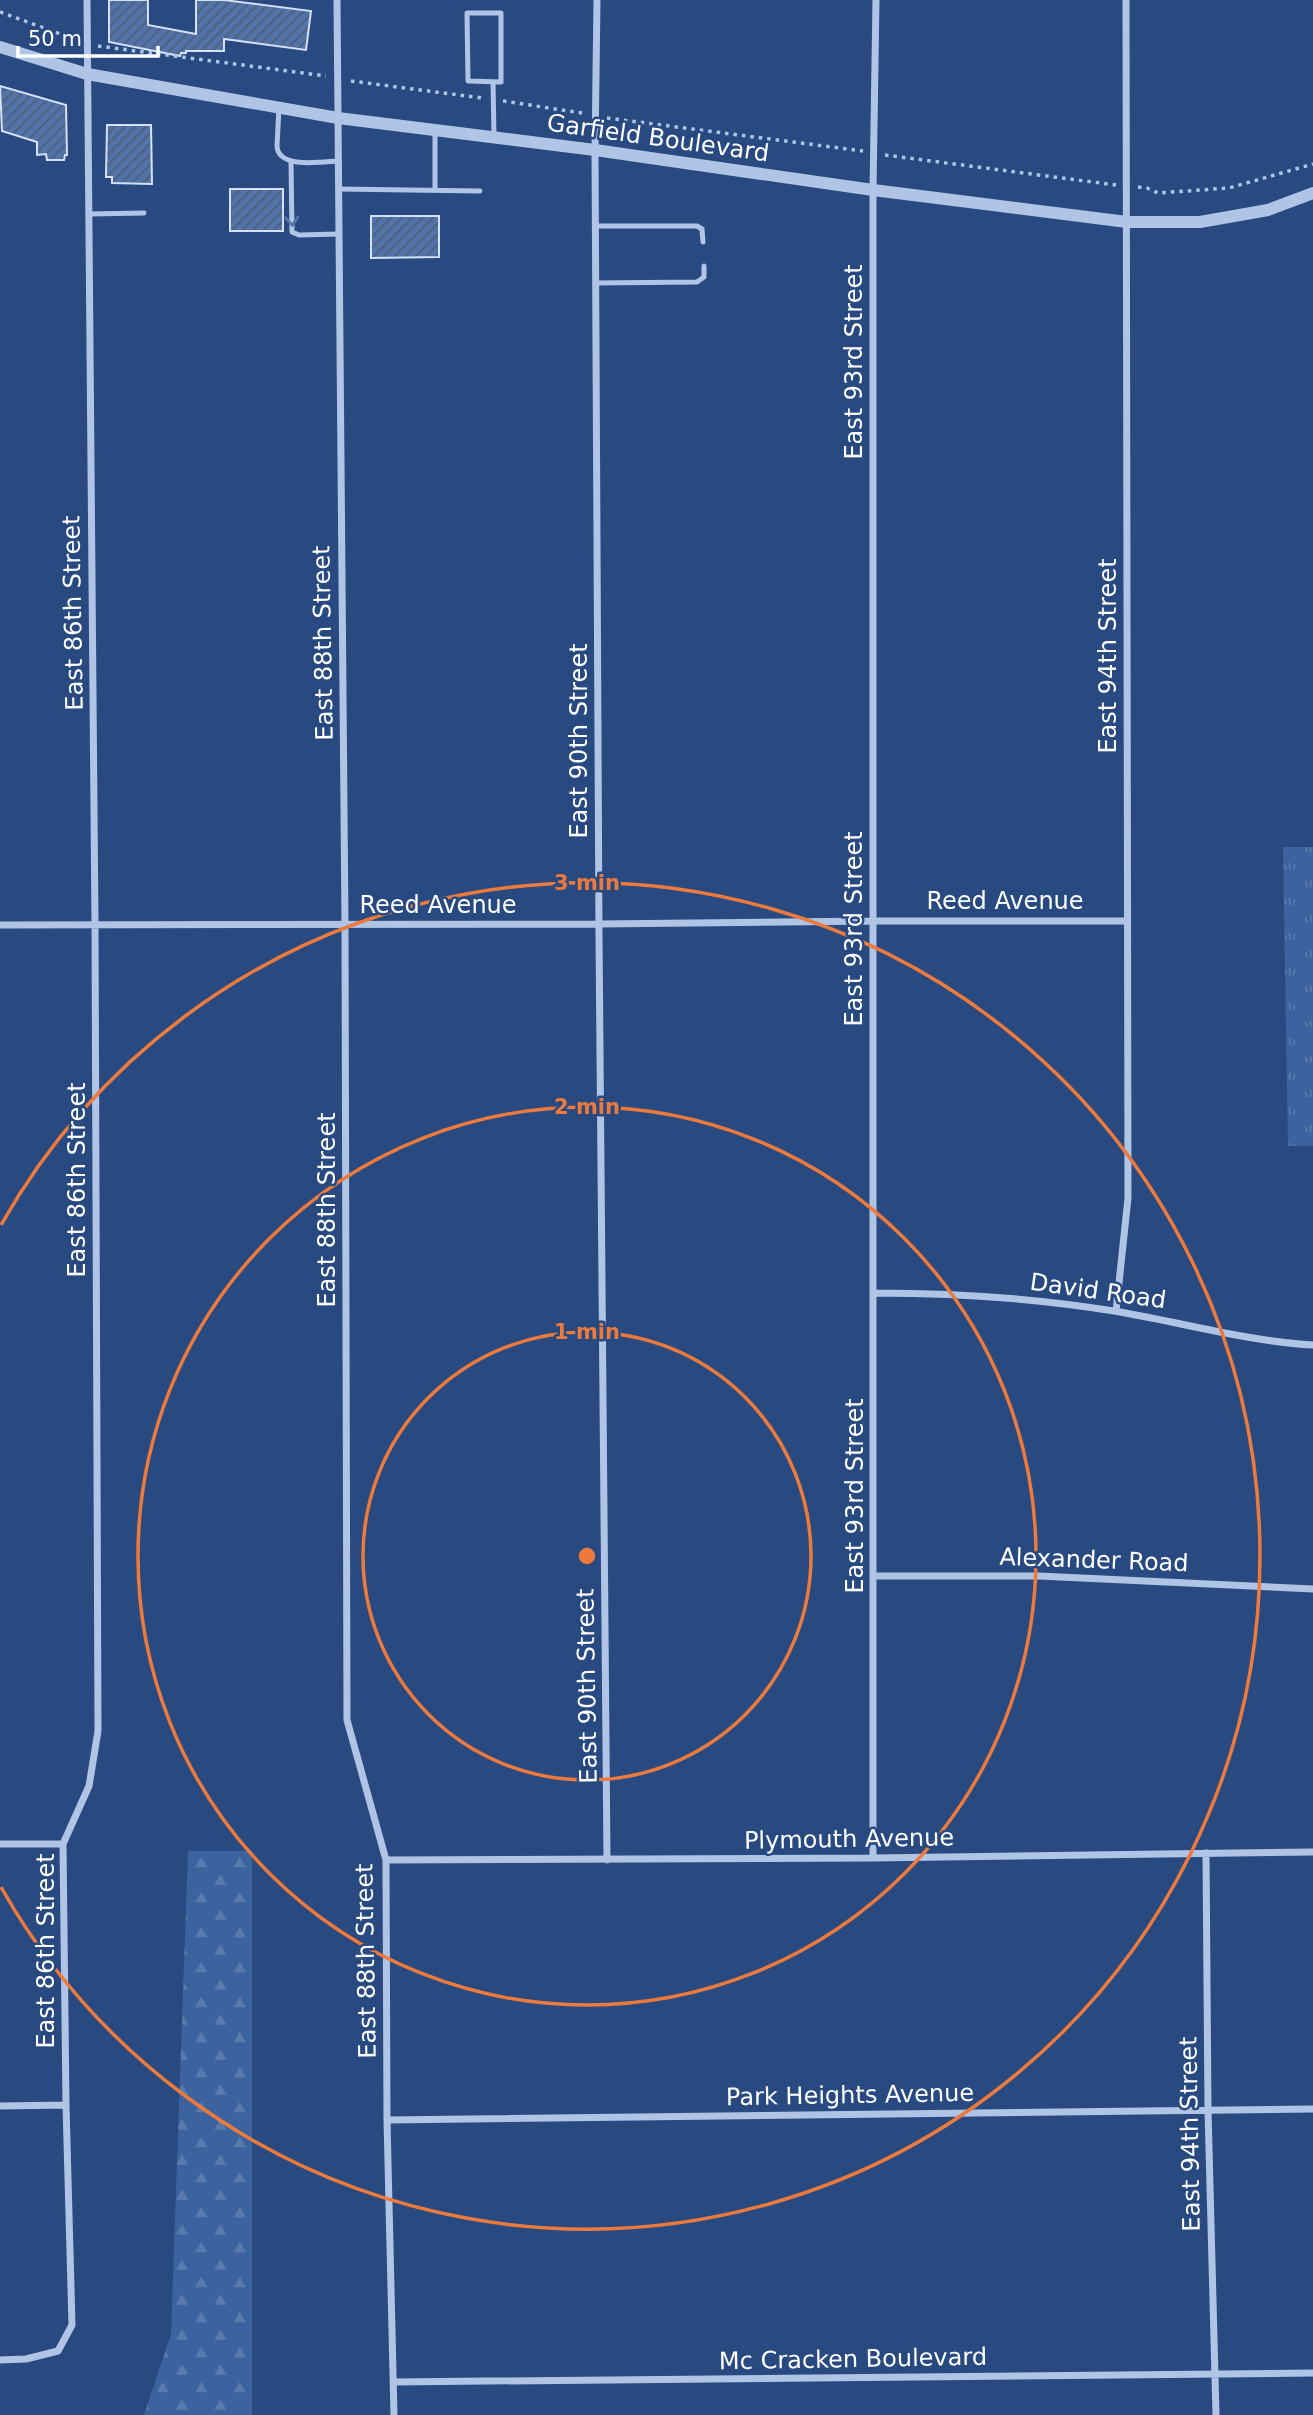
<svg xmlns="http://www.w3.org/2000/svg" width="1313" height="2415" font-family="'DejaVu Sans',sans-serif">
	<defs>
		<pattern id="forest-firs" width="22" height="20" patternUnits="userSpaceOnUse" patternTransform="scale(1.75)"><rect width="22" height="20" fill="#3c639f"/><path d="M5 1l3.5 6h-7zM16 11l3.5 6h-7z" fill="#597aad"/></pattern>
		<pattern id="park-tufts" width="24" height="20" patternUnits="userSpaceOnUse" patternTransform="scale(1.75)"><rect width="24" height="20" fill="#3c639f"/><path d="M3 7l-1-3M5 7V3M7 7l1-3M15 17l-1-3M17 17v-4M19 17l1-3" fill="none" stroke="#597aad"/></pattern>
		<pattern id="building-hatch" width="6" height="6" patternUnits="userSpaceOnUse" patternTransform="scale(1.75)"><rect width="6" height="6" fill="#5073aa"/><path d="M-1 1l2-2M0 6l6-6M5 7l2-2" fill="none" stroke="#4e5e76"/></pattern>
	</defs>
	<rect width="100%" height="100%" fill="#284a81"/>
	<!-- forest -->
	<path fill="url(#forest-firs)" d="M188,1851H252V2415H144L171,2334Z"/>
	<!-- park -->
	<path fill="url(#park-tufts)" d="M1283,847H1313V1146H1288Z"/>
	<!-- building -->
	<path fill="url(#building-hatch)" stroke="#d3e0f5" stroke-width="2" d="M109,0H148V25L196,34V0H224L311,11L306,50L224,39V51H186V53H181L180,56L109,42Z
		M0,86L66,105L67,155H65L64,160H47L46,154L37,155V142L2,131Z
		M107,125H151L152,184L112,183V177H106Z
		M230,189H283V231H230Z
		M371,216H439V257L371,258Z"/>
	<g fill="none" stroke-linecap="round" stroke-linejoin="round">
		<!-- path -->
		<path stroke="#b0c5e6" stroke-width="3.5" stroke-dasharray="3.5 5" stroke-linecap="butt" d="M0,12L77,40
			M98,46L326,76
			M351,81L482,98
			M503,101L582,113
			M607,118L863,151
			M885,155L1116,185
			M1138,187L1147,188L1158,193L1229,188L1313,164"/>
		<!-- service -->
		<path stroke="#b0c5e6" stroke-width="5" d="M467,13H501V82L468,81Z
			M493,82L494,137
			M279,107L277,146C278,169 321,162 338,161
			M435,130V190
			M291,162L292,232L299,235L339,234
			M338,189L480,191
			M89,214L144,213
			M595,226H697L702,229L703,242
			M596,283L697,282L704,277V266"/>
		<!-- minor -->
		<path stroke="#b0c5e6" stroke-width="7" d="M337,0L345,925L347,1720L386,1860L387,2120L394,2415
			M597,0L595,150L599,935L607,1860
			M0,925L599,924L873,921H1127
			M875,1293C955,1293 1034,1298 1114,1311C1180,1322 1245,1341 1313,1345
			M1116,1311L1128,1198L1126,0
			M874,1576H1039L1313,1589
			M0,1844H63
			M1206,1853L1208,2110L1216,2415
			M873,1858V190L876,0
			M386,1860L873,1858L1313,1852
			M0,2106L66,2105
			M387,2120L1313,2109
			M0,2360L26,2359L58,2351L72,2325L66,2105L63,1844L89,1786L98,1731L95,925L87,0
			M394,2382L1313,2373"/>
		<!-- tertiary -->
		<path stroke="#b0c5e6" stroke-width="12" d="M0,47L87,74L338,118L595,150L873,190L1127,222H1200L1268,210L1313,193"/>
	</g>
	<!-- one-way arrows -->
	<defs><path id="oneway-chevron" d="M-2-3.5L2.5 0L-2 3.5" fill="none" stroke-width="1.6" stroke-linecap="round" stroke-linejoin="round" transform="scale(1.75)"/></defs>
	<use stroke="#5875a4" href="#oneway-chevron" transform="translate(292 221) rotate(86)"/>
	<!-- distance rings -->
	<g fill="none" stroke="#ed7a3d" stroke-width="3.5">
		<circle cx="587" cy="1556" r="224"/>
		<circle cx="587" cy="1556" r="449"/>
		<path d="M1 1225A673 673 0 1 1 1 1887"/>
	</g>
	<g text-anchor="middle" stroke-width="5" stroke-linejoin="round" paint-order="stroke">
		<!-- street labels -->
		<g font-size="24" fill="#fff" stroke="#284a81">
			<text transform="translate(658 138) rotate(8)" y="8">Garfield Boulevard</text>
			<text transform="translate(854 362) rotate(-90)" y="8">East 93rd Street</text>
			<text transform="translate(73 613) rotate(-91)" y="8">East 86th Street</text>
			<text transform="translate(323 643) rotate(-91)" y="8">East 88th Street</text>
			<text transform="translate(1108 656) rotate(-90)" y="8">East 94th Street</text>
			<text transform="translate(579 741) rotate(-90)" y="8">East 90th Street</text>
			<text x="1005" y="909">Reed Avenue</text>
			<text x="438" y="913">Reed Avenue</text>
			<text transform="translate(854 929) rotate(-90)" y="8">East 93rd Street</text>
			<text transform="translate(77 1180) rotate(-90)" y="8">East 86th Street</text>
			<text transform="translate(327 1210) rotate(-90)" y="8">East 88th Street</text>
			<text transform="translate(1098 1291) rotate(8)" y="8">David Road</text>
			<text transform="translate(855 1496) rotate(-90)" y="8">East 93rd Street</text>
			<text transform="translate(1094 1560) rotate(2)" y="8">Alexander Road</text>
			<text transform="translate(587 1686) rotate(-91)" y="8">East 90th Street</text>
			<text transform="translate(849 1839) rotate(-1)" y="8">Plymouth Avenue</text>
			<text transform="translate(46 1951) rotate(-90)" y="8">East 86th Street</text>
			<text transform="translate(366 1961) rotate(-91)" y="8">East 88th Street</text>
			<text transform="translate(850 2095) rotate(-1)" y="8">Park Heights Avenue</text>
			<text transform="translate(1190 2134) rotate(-91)" y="8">East 94th Street</text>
			<text transform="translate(853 2359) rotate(-1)" y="8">Mc Cracken Boulevard</text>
		</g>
	</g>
	<circle cx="587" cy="1556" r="10" fill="#ed7a3d" stroke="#284a81" stroke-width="3.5"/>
	<g font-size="21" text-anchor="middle" font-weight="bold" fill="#ed7a3d" stroke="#284a81" stroke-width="5" stroke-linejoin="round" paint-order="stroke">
		<text x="587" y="890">3 min</text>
		<text x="587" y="1114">2 min</text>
		<text x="587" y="1339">1 min</text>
	</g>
	<!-- scale -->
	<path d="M18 46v10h140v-10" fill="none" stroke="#ffffff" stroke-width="3.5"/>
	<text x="28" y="46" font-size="21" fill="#ffffff" stroke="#284a81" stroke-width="5" paint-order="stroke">50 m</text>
</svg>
